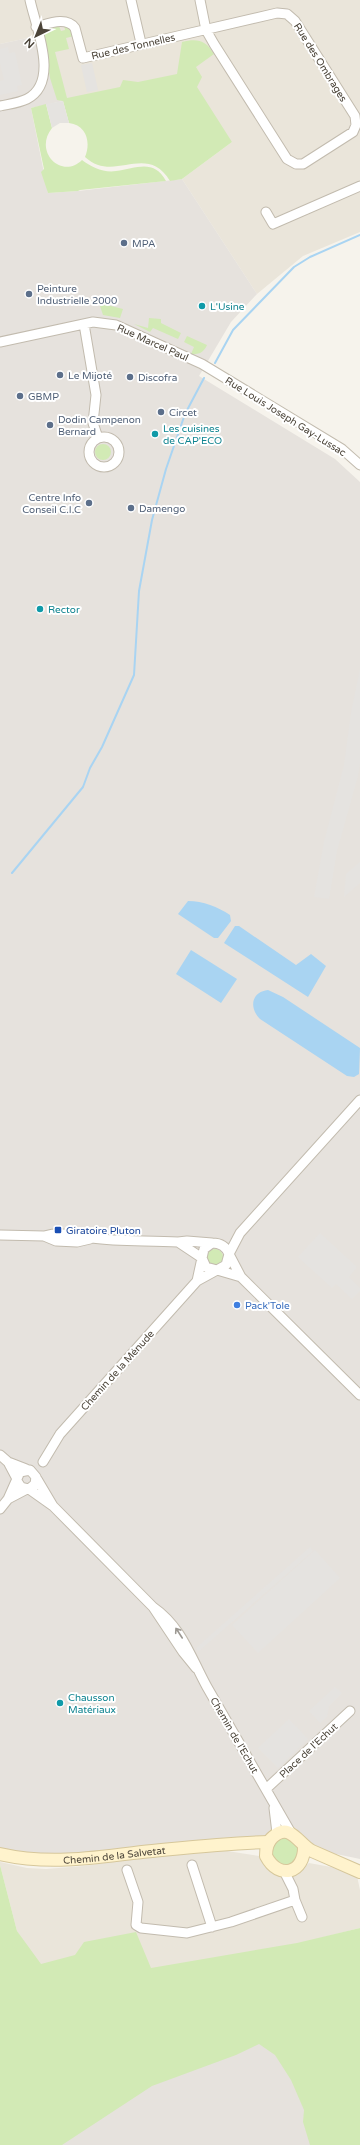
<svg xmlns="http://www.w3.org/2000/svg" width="360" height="2145" font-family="'Varela Round',sans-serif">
	<rect width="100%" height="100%" fill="#f6f3ec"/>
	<!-- residential -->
	<path fill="#eae5da" d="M0,0H360V232L303,256L257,294L182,179L232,142L130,86L63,101L46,34L0,44Z
		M221,1850L259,1856L263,1864L271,1871L299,1872L309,1863L331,1867L357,1876L360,1890V1928L205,1967L49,1983L17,1931L0,1865V1862L27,1868L46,1869L84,1866L181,1852Z"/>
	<!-- industrial -->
	<path fill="#e6e2dd" d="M46,34L63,101L31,108L48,193L78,191L182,179L257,294L231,322L199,376L335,459L360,482V1859L265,1839L223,1838L94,1856H39L0,1850V44Z
		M229,1999L360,2145H0Z"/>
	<!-- green -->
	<path fill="#d2eab5" d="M64,25L71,30L74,36L66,38L69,49L55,52L67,98L120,87L123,80L138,82L177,74L182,42C197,38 206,40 214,54L196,67L202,77L197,87L232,142L182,179L170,181C146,142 114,184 85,157C91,143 87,125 69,123L63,101L57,100L50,78L44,36C46,32 53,27 59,26L61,31L65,30Z
		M46,104L52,128C33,152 62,180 82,160C91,167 104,173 116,171C136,169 153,158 166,181L80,190L78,191L48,193L41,172L44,169L31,108Z
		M99,303L123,309L120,318L103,315Z
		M149,318L161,319V323L181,333L178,339L153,328L150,332L134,324L148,328Z
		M187,336L207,345C204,352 199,355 191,354L194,347L184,342Z
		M95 452a8 8 0 1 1 16 0a8 8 0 1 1-16 0Z
		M207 1257a8 8 0 1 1 16 0a8 8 0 1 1-16 0Z
		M270 1852a14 14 0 1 1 28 0a14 14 0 1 1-28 0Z
		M0,1865L17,1931L41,1964L75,1955L84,1942L136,1932L151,1968L297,1943L360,1928V2145H310L303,2122L304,2110L291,2080L275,2055L259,2044L236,2055L152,2086L62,2145H0Z"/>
	<!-- parking -->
	<path fill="#e5e3e0" d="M8,47L9,53L15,52L22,85L17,86L18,91L0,95V81L4,80L0,63V49Z
		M92,63L98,90L87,92L81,65Z
		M63,101L69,123H60L52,128L46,104Z
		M360,669V764L358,776L337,851L329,899L314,897L324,842L344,765L351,713Z
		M360,862V883L344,897L346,874Z
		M320,1233L357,1267L349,1277L360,1288V1291L352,1299L336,1284L332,1288L298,1257Z
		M310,1547L313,1551L198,1652L196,1648Z
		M315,1550L340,1578L258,1653L232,1625Z
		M335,1687L342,1693L329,1706L327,1717L320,1723L309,1711Z
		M289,1719L308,1739L278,1768L258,1748Z"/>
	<!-- water -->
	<path fill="#a9d4f2" d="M188,901C203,901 218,907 230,915L231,921L218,938H214L178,914Z
		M235,926H239L296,965L311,954L326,966L308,997L224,943Z
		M191,950L237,979L221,1003L176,974Z
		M268,990L283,997L360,1048L359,1074L354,1077L347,1076L260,1019C249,1008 251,992 268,990Z"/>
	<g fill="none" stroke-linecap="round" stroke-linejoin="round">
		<!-- stream -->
		<path stroke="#a9d4f2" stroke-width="2" d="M215,363L233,330L294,267L310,257L360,235
			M12,873L83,787L90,768L102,747L134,675L139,591L152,520L166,469L185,414L204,378"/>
		<defs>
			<path id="street" d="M131,0L141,43
				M36,27C48,24 66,16 75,28L83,58C148,43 212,28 277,13L287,14L295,21L355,116L356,125L353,132L303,164H296L287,159L214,44L206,30L200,0
				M0,106C9,104 19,103 27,99C60,82 36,28 30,0
				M266,212L273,224L360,186
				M84,324L96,395L93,423L98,438
				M0,342L93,322L116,325L202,364L342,449L360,465
				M89 452a15 15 0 1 1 30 0a15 15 0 1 1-30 0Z
				M0,1235L44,1236L56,1241L77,1242L90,1239
				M44,1236C63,1231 74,1236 92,1238C120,1242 150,1240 178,1242L187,1241L212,1243
				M178,1242L202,1258
				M202,1258L197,1281L217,1270L241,1277L229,1254C226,1246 220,1243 212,1243L204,1249L202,1258L206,1267L217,1270L226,1265L229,1254L240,1233L360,1100
				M241,1277L360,1395
				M0,1455L8,1462
				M43,1462L60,1434L197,1281
				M17,1479L8,1462L26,1469
				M17,1481L21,1487L29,1489L35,1484L36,1477L30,1470L20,1472L8,1499L27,1489
				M29,1489L53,1506L37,1479
				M53,1506L153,1607
				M0,1509L8,1499
				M196,1668L183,1652L153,1607C182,1627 191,1658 207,1687C235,1736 263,1784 291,1833
				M266,1789L350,1711
				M274,1808L277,1833
				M192,1865L212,1927
				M127,1870L138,1902L136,1925L141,1928L187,1933L231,1922L295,1900L293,1889L284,1871
				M295,1900L302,1917"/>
			<g id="secondary">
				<path d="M304,1846C305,1873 279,1881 266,1856C266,1848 267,1842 273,1837C290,1821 299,1845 312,1851C328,1858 344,1865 360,1872"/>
				<path id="s1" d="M0,1854C48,1865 94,1858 142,1852C184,1848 226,1843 269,1842"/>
			</g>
		</defs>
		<!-- street casing -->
		<use href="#street" stroke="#c2bbae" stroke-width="11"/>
		<!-- secondary casing -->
		<use href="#secondary" stroke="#d6c79b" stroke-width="14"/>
		<!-- street -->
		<use href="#street" stroke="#fff" stroke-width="9"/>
		<!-- secondary -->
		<use href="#secondary" stroke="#fff3cd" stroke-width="12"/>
	</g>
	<!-- one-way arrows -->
	<defs><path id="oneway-shaft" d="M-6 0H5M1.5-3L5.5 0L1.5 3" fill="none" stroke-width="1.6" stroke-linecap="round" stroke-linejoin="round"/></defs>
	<use stroke="#9c9892" href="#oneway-shaft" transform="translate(179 1633) rotate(-123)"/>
	<!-- markers -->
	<g fill="#5c6f8a" stroke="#fff" stroke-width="1.5">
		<circle cx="124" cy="243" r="4"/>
		<circle cx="29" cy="294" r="4"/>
		<circle cx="60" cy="375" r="4"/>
		<circle cx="130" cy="377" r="4"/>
		<circle cx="20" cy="396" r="4"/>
		<circle cx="161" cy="412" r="4"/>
		<circle cx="50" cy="425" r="4"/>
		<circle cx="89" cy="503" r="4"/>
		<circle cx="131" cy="508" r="4"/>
	</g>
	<g fill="#0f9aa8" stroke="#fff" stroke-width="1.5">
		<circle cx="202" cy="306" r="4"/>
		<circle cx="155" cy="434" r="4"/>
		<circle cx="40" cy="609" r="4"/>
		<circle cx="60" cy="1703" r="4"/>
	</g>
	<rect fill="#1a4fb4" stroke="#fff" stroke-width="1.5" x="54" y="1226" width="8" height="8" rx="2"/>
	<circle fill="#3f7fe0" stroke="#fff" stroke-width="1.5" cx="237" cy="1305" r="4"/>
	<g text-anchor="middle" stroke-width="4" stroke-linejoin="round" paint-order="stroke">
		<!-- street labels -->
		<g font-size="10" fill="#4b4439" stroke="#fff">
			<text transform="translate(133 46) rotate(-13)" y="4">Rue des Tonnelles</text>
			<text transform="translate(321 62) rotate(58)" y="4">Rue des Ombrages</text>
			<text transform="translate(153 342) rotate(24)" y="4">Rue Marcel Paul</text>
			<text transform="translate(286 416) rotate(32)" y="4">Rue Louis Joseph Gay-Lussac</text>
			<text transform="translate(117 1370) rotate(-48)" y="4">Chemin de la Ménude</text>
			<text transform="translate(235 1735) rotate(60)" y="4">Chemin de l'Echut</text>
			<text transform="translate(308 1750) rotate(-43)" y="4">Place de l'Echut</text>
			<text dy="4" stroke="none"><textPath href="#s1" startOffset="115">Chemin de la Salvetat</textPath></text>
		</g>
		<!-- service labels -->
		<g font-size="10" fill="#4e5e75" stroke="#fff" text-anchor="start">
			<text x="132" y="247">MPA</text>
			<text x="37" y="292">Peinture<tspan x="37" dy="12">Industrielle 2000</tspan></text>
			<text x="68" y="379">Le Mijoté</text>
			<text x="138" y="381">Discofra</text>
			<text x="28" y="400">GBMP</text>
			<text x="169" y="416">Circet</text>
			<text x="58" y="423">Dodin Campenon<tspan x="58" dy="12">Bernard</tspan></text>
			<text x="81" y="501" text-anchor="end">Centre Info<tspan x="81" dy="12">Conseil C.I.C</tspan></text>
			<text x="139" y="512">Damengo</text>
		</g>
		<!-- culture labels -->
		<g font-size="10" fill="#0d838f" stroke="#fff" text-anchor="start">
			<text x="210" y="310">L'Usine</text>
			<text x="163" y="432">Les cuisines<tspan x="163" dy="12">de CAP'ECO</tspan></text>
			<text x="48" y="613">Rector</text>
			<text x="68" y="1701">Chausson<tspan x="68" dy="12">Matériaux</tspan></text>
		</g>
		<!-- transit labels -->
		<g font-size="10" fill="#164399" stroke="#fff" text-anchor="start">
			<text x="66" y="1234">Giratoire Pluton</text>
		</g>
		<!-- shop labels -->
		<g font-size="10" fill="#366cbe" stroke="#fff" text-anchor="start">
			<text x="245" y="1309">Pack'Tole</text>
		</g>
	</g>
	<!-- north arrow -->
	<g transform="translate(36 36) rotate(223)" stroke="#ffffff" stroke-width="3" paint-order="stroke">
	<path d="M0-3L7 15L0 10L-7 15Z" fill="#4b4439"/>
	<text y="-6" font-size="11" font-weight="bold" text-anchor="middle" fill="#4b4439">N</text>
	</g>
</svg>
